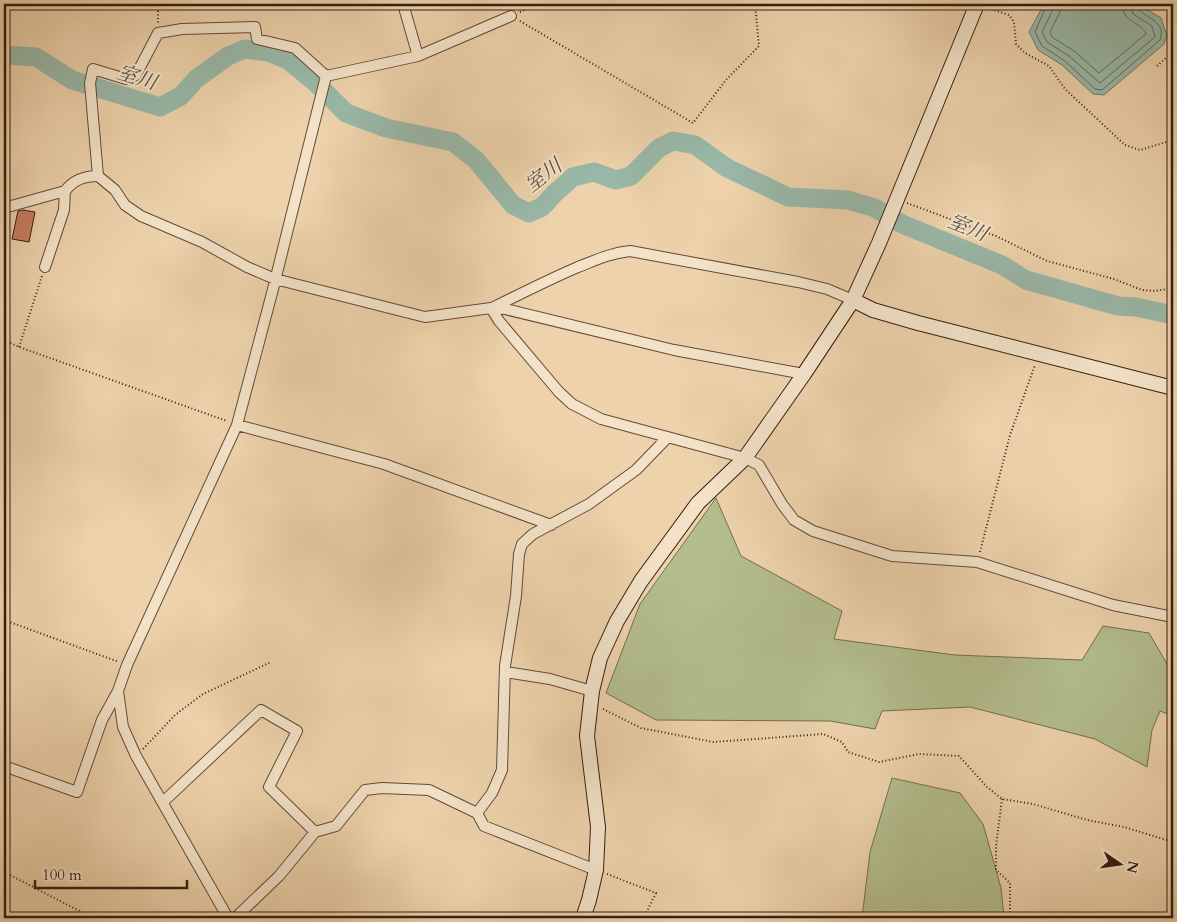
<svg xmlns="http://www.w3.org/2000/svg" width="1177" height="922" font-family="Cardo,'Noto Serif JP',serif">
	<rect width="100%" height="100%" fill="#edd2ab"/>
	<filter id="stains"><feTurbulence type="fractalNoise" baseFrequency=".004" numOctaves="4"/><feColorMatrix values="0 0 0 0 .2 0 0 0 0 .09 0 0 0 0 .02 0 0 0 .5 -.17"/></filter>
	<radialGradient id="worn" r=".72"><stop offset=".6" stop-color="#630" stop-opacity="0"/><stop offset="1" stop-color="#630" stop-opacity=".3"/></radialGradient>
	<!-- green -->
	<path fill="#b3bd8d" stroke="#746d4f" d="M716,498L741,556L842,611L834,639L955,655L1082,660L1103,626L1149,633L1173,674V716L1160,711L1152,730L1147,767L1095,739L970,707L882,711L875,729L830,721L656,720L606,693L640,604Z
		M892,778L960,793L983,824L1001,888L1004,918H862L870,852Z"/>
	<!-- water -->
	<path fill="#99b8a8" stroke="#717a6c" d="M1044,4H1138L1161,18L1167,36L1164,44L1104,95L1093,94L1062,65L1038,50L1029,32Z"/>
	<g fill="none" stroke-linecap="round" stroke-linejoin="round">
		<!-- shore -->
		<path stroke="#686a5c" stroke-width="1" d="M1047,4L1035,32L1042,46L1065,61L1095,89L1102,90L1160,40C1168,18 1138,18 1136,4
			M1053,4V9L1042,32L1047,42L1069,56L1100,83L1155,37L1152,26L1133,14L1130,4
			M1061,4L1060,12L1050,32L1052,37L1074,51L1099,73L1146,34C1141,21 1123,24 1122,4"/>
		<!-- river -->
		<path stroke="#99b8a8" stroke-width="19" d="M4,55L36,57L72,80L160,107L181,96L196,79L228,56L245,49L268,52L288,60L317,84L346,113L386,128L453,142L476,160L513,205L529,213L542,207L555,193L573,177L594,172L616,180L631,176L659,148L673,141L695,145L727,168L788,197L848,200L875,208L902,224L1002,265L1026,280L1118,306L1136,307L1173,315"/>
	</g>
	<!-- building -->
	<path fill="#c87d61" stroke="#361d11" d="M23,210L35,212L29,242L12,239L18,211Z"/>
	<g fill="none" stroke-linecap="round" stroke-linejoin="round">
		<defs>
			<path id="street" d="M403,4L418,56
				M326,76L418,56L511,16
				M98,176L90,83L93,69L126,79L136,75L158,33L182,29L255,27L257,39L295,48L326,76
				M4,208L65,191C74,179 85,176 98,176L115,190L125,205L141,216L202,242L247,267L275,279L425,317L491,308L505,309L674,350L804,374
				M45,267L64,210L65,191
				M494,307C522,293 550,279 578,267C596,260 611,253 630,251L798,282L827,289L853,300
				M491,308L499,321L559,392L572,404L601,419L745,458L759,465L782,504L794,520L813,531L892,556L977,562L1113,605L1173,617
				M237,425L384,464L551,525
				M506,672L550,679L592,691
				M118,691L123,727L136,756L228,918
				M4,766L77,792L102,720L118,691L127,665L237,425L272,293L326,76
				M163,802L261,710L297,731L269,787L315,832
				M477,813L492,793L502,770L505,666L516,596L519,554L522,544L533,534L589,504L636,470L667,438
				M235,918L279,876L315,832L336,826L365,790L382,788L429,790L477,813L484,826L596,870"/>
			<path id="secondary" d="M853,300L879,243L977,4
				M583,918L589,900L596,870L598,827L587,736L592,691L600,658L617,621L641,581L698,503L745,458L804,374L853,300L873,310L918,323L1173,388"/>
		</defs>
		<!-- street casing -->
		<use href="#street" stroke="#644a38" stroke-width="12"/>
		<!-- secondary casing -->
		<use href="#secondary" stroke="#361d11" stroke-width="16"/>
		<!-- path -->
		<path stroke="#361d11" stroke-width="2" stroke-dasharray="1 2.5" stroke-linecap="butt" d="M158,4V23
			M988,8L1009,15L1014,22L1016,44L1025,53L1049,66L1065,89L1125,145L1140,150L1173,140
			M520,12L538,4
			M520,21L693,123L726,80L759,46L755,4
			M1157,66L1168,56L1173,64
			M907,203L996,236L1047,261L1114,279L1142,290L1155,291L1173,288
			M4,340L19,347L227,421
			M19,347L42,276
			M980,552L1010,435L1035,365
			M4,620L119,662
			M603,709L641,728L713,742L823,734L842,742L848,752L879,762L919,754L959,756L987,787L1002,799L1033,804L1087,820L1124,827L1173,842
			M143,749L175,715L203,694L271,662
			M1002,799L996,846V870L1010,883V918
			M4,872L93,918
			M607,874L656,893L645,915L648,918"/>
		<!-- street -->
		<use href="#street" stroke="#f3e2c8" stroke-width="10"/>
		<!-- secondary -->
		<use href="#secondary" stroke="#f3e2c8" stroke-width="14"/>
	</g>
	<g text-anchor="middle" stroke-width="4" stroke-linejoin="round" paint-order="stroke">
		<!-- water labels -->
		<g font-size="20" font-style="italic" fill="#544c3e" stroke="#f3e2c8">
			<text transform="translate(137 77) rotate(17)" y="7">室川</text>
			<text transform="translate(543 175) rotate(-37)" y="7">室川</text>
			<text transform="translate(968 227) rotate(22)" y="7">室川</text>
		</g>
	</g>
	<!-- margin -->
	<rect width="1177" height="922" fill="none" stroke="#edd2ab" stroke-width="20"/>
	<rect x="5" y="5" width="1167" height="912" fill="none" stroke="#361d11" stroke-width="2.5"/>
	<rect x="10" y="10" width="1157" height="902" fill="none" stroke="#361d11"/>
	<!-- north arrow -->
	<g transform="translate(1120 864) rotate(103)" stroke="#f3e2c8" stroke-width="4" paint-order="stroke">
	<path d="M0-4L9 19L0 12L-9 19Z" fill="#361d11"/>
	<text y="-8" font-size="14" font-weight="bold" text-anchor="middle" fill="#361d11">N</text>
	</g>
	<!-- scale -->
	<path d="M35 880v8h152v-8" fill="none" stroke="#361d11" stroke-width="2.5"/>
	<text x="42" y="880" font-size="15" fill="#361d11" stroke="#f3e2c8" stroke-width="4" paint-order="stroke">100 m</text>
	<rect width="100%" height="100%" filter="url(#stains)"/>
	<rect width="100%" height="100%" fill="url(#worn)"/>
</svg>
